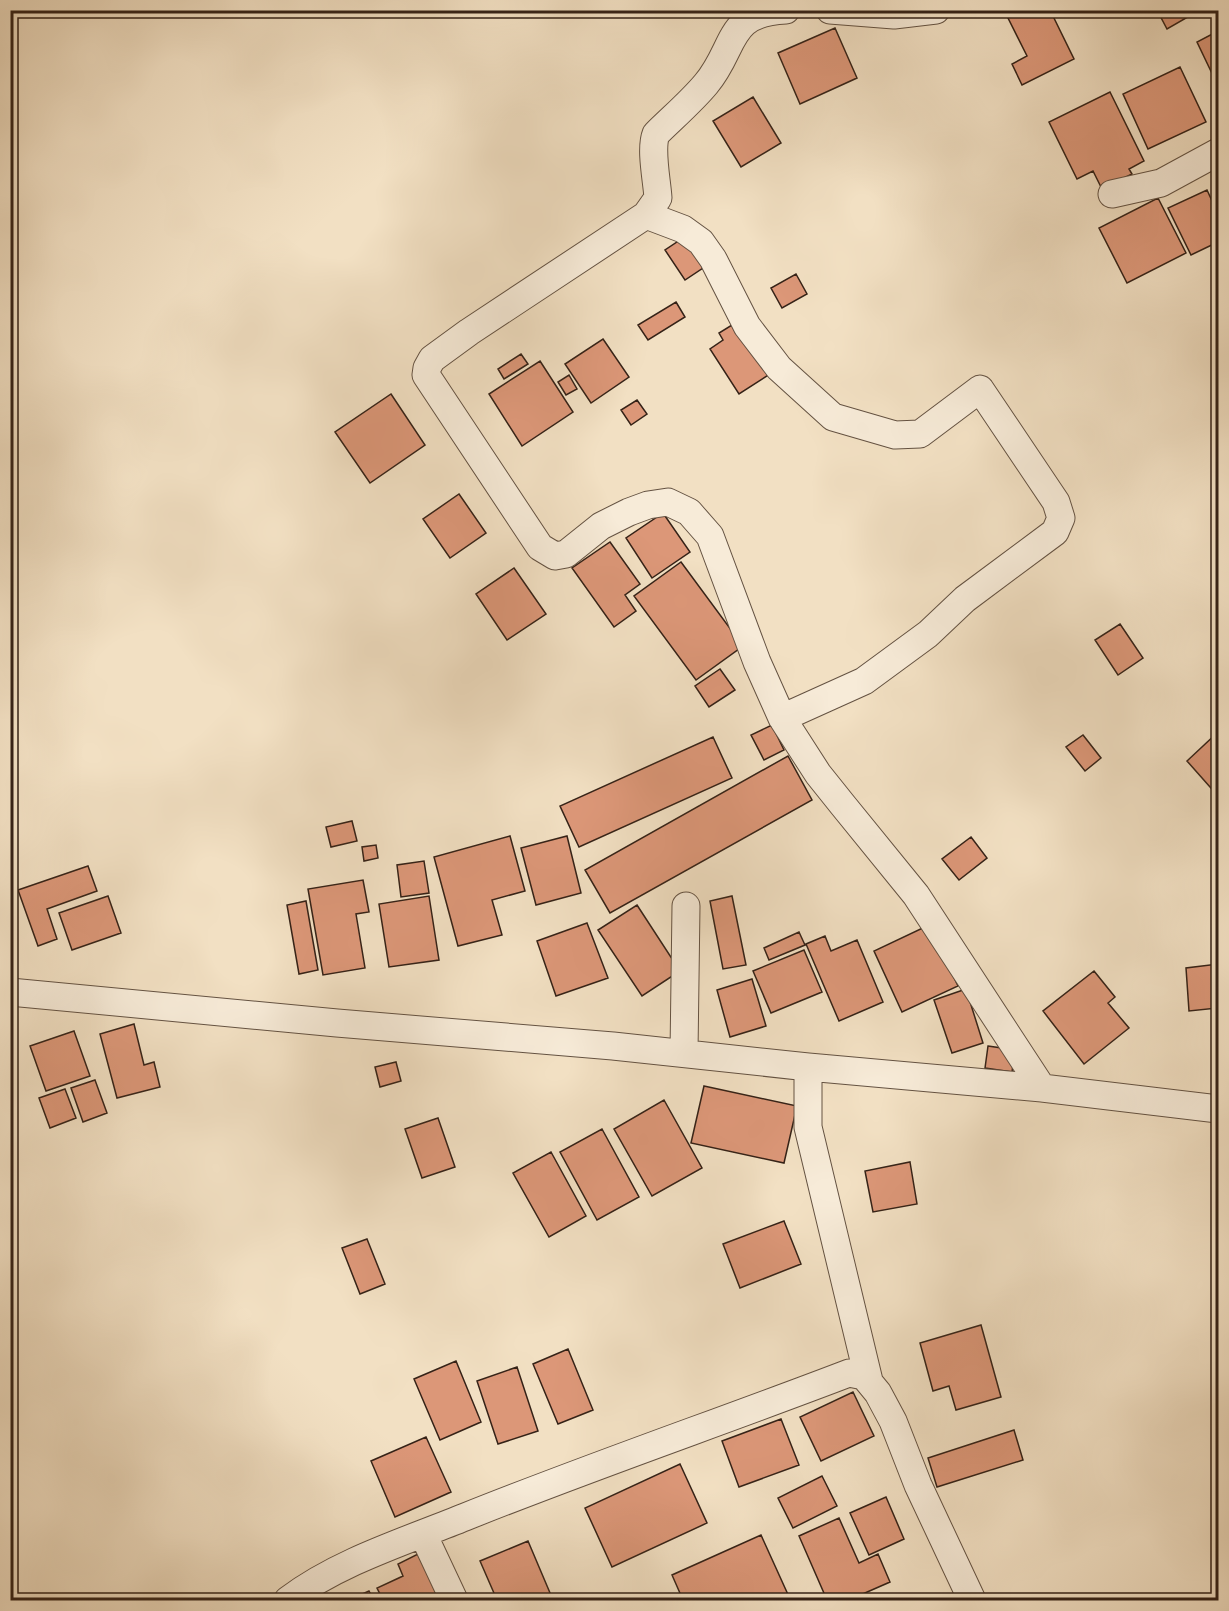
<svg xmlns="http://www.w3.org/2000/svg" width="1229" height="1611" font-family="Cardo,serif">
	<rect width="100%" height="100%" fill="#f2e0c3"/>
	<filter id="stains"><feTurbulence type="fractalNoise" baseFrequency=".00333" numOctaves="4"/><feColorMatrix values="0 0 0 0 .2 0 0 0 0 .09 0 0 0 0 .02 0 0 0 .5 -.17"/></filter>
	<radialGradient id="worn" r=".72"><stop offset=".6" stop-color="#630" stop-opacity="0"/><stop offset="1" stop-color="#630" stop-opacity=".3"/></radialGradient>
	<!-- building -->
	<path fill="#dc9778" stroke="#352217" stroke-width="1.5" d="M1004,10H1050L1074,59L1022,85L1012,64L1027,56Z
		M1157,10H1200L1167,29Z
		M835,28L857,78L800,104L778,53Z
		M1218,31V86L1197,42Z
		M1180,67L1206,122L1148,149L1123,94Z
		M1110,92L1144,161L1129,169L1132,174L1102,189L1093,171L1077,179L1049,122Z
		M753,97L781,143L741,167L713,121Z
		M1207,190L1218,214V242L1191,255L1168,208Z
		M1158,198L1186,253L1127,283L1099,228Z
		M686,236L706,266L685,280L665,250Z
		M796,274L807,294L782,308L771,288Z
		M676,302L685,317L648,340L638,325Z
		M740,320L773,372L739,394L710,349L723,340L719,333Z
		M603,339L629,377L591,403L565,364Z
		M521,354L528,364L504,379L498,369Z
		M540,361L573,412L522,446L489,394Z
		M569,375L577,389L566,395L558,382Z
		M391,394L425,445L370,483L335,432Z
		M637,400L647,414L631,425L621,410Z
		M459,494L486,533L450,558L423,519Z
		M663,513L690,552L652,578L626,538Z
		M610,542L640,584L625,595L636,611L614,627L572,568Z
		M681,562L743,646L696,680L634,596Z
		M514,568L546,614L507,640L476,594Z
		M1120,624L1143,658L1118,675L1095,640Z
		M720,669L735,690L709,707L695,686Z
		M772,725L784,750L764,760L751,735Z
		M1218,732V796L1187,761Z
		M1083,735L1101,758L1085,771L1066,747Z
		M713,737L732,778L579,847L560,806Z
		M788,756L812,800L610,913L585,870Z
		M352,821L357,841L331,847L326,827Z
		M510,836L525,891L492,900L502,935L458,946L434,857Z
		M567,836L581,893L536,905L521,848Z
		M971,837L987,858L959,880L942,859Z
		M376,845L378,858L364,861L362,847Z
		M424,861L429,893L401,897L397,865Z
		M88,866L97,891L47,909L57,939L38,946L18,890Z
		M363,880L369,912L356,914L365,968L323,975L308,889Z
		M108,896L121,933L72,950L59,913Z
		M429,896L439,960L389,967L379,904Z
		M732,896L746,965L723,969L710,901Z
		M306,901L318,970L299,974L287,905Z
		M637,905L680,971L642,996L598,930Z
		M587,923L608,978L556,996L537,941Z
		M929,925L958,986L902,1012L874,951Z
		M799,932L805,945L769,960L764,948Z
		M825,936L831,951L857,940L883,1002L839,1021L806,944Z
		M804,950L822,992L771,1013L753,971Z
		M1218,964V1026L1217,1008L1189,1011L1186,968Z
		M1094,971L1115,997L1108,1003L1129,1028L1084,1064L1043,1011Z
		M752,979L766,1026L730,1037L717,990Z
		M966,989L983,1043L952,1053L934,1000Z
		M134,1024L144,1065L154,1062L160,1087L117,1098L100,1034Z
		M74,1031L90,1076L46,1091L30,1046Z
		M988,1046L1015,1050L1012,1072L985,1068Z
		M396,1062L401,1081L380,1087L375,1067Z
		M95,1080L107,1113L83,1122L71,1088Z
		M704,1086L797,1106L784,1163L691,1143Z
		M65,1089L76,1118L50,1128L39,1098Z
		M664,1100L702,1168L652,1196L614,1129Z
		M438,1118L455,1167L422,1178L405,1129Z
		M602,1129L639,1197L597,1220L560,1152Z
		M551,1152L586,1216L549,1237L513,1173Z
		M910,1162L917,1204L873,1212L865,1171Z
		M784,1221L801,1264L740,1288L723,1244Z
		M367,1239L385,1284L360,1294L342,1248Z
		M981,1325L1001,1397L956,1410L949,1386L933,1391L920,1343Z
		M568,1349L593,1410L558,1424L533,1364Z
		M456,1361L481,1422L440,1440L414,1379Z
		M517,1367L538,1431L498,1444L477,1381Z
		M853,1392L874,1436L821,1461L800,1417Z
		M781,1419L799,1465L739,1487L722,1441Z
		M1014,1430L1023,1460L937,1487L928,1458Z
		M426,1437L451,1492L395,1517L371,1461Z
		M680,1464L707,1523L612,1567L585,1508Z
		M822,1476L837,1506L793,1528L778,1498Z
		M886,1497L904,1539L869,1555L850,1513Z
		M839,1518L859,1563L878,1554L890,1582L849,1600H827L799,1536Z
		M761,1535L790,1599L786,1600H683L672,1575Z
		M528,1541L553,1600H497L480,1561Z
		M422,1552L444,1600H383L377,1588L403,1576L398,1564Z
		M369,1591L374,1600H349Z"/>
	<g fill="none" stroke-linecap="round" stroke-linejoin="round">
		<defs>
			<path id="street" d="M786,10C725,13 737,47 706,84C691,102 672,118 656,134C650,149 657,181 658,198L646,215L469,332L432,359L427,368L426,375L540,547L555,556L566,554L601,526L629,512L648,505L668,502L689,512L710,536L757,662L782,718L818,774L842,804L916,895L1042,1088
				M830,10L894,15L936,10
				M1112,194L1161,183L1218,152
				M646,215L683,229L701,242L713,259L747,326L779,368L833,417L895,435L920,434L980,389L1056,502L1061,518L1055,532L965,599L928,634L864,681L782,718
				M10,992L337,1023L613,1046L808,1067L1042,1088L1218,1109
				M684,1053L686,906
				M808,1067V1127L869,1381
				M423,1534L454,1600
				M288,1600C338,1562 406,1541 465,1517C592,1466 721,1422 849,1373L864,1376L878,1393L893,1421L918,1485L972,1600"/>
		</defs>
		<!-- street casing -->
		<use href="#street" stroke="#645242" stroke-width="29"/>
		<!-- street -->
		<use href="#street" stroke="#f7ebd8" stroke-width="27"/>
	</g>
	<!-- margin -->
	<rect width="1229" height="1611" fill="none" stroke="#f2e0c3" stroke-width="36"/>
	<rect x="12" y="12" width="1205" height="1587" fill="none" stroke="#352217" stroke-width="3"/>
	<rect x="18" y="18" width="1193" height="1575" fill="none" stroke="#352217" stroke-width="1.5"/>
	<rect width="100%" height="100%" filter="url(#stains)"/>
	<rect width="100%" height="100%" fill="url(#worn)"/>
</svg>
